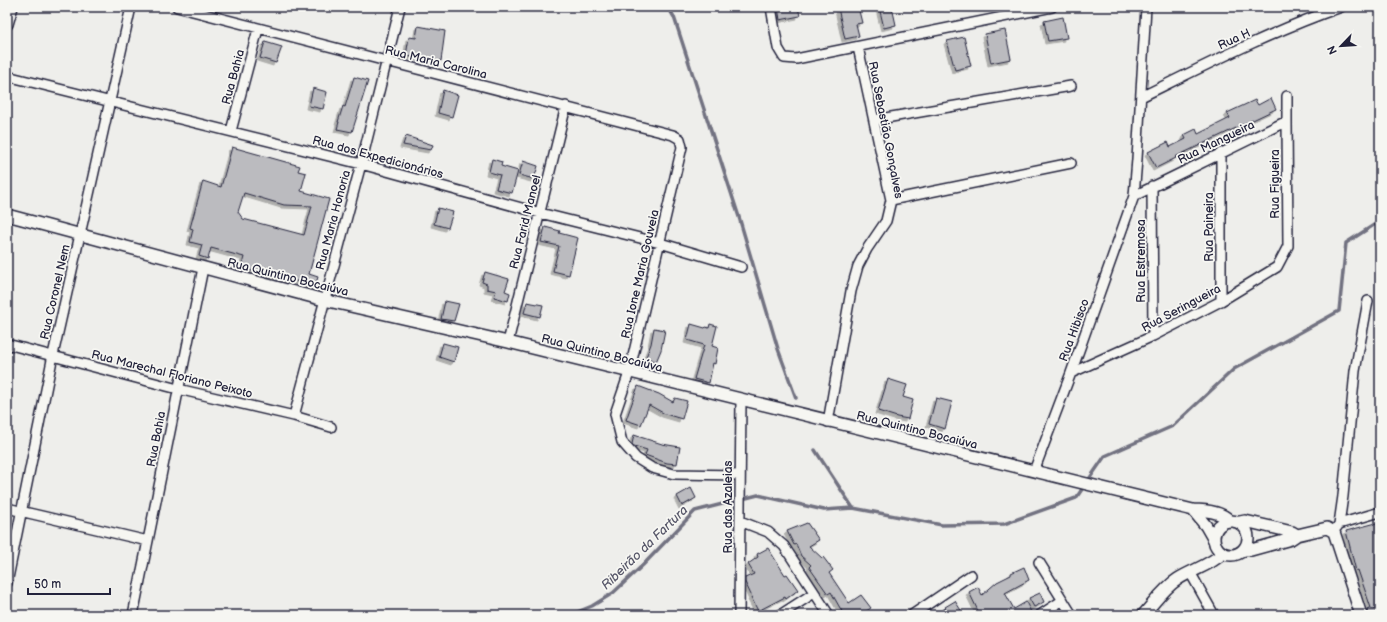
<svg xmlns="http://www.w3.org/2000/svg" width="1387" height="622" font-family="'Balsamiq Sans',sans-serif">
	<defs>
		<filter id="shadow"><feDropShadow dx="-3" dy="3" stdDeviation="0" flood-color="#0004"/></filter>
	</defs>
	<rect width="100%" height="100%" fill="#eeeeeb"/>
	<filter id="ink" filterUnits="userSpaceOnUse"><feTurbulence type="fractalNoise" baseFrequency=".025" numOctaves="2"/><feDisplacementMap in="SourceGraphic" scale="8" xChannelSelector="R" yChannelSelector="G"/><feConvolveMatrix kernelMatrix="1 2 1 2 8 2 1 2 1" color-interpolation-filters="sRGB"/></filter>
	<g filter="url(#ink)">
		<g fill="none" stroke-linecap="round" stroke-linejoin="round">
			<!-- stream -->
			<path stroke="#727281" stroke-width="3.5" d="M668,7L674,17L739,217L778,349L796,398
				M815,450L853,508
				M570,615L592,606L613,593L643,565L695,511L758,495L824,510L853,508L942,525L1004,524L1076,498L1105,456L1173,426L1234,369L1339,311L1346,243L1380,221"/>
		</g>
		<!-- building -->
		<path fill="#bbbbbf" stroke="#22223b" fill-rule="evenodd" filter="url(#shadow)" d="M778,7H798L800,16L780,20Z
			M843,7H858L862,23L856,24L859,36L845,39L838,8Z
			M879,7H892L896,25L884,28Z
			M1063,17L1067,38L1048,41L1044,21Z
			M418,26L445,31L441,61L406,56L409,37L416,38Z
			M1005,30L1011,59L991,63L985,34Z
			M964,37L971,66L955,70L947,41Z
			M265,42L282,47L276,63L260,58Z
			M354,77L368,81L352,132L337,129L339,122H338L343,106L345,107Z
			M313,88L327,92L323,109L309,106Z
			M443,90L458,95L452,117L438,113Z
			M1271,98L1276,109L1175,157L1176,158L1156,168L1148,152L1168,142L1170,147L1186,139L1184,135L1196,129L1198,134L1230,118L1227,113L1255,100L1258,105Z
			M406,136L433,145L431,150L403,145Z
			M232,147L300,166L298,171L306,173L301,191L329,199L309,274L318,277L315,286L281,277H268L260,275V273L241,268L244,257L211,248L208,259L199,256L202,245L190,242L193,229L190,228L203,181L221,187ZM244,193L284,205L312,206L304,235L243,219L238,212Z
			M492,159L502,162L501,166L518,171L512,193L496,189L500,175L489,172Z
			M523,161L538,166L534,179L519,175Z
			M438,208L453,212L448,228L434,224Z
			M545,227L560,231L559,233L578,238L569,275L553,271L559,246L541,242Z
			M485,272L509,279L505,291L510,293L508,301L494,297L496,291L487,289V284L482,282Z
			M445,301L459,304L454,321L441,319Z
			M527,302L543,305L540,317L524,313Z
			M691,324L705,328L706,327L709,328L710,324L717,326L712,346L718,348L715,364L713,363L709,383L694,379L704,345L687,340Z
			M654,328L665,330L661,350L656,362L646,357L651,344Z
			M443,343L458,347L454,362L439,357Z
			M888,379L907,385L903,397L913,400L908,419L897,417L878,411Z
			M638,386L659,394L673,402L675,398L687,401L682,419L665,414L649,405L641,425L626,420Z
			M936,398L952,402L945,429L929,424Z
			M634,435L662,444L680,447L677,464L667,463L645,455L647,450L634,446L632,444Z
			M691,488L696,498L682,506L677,496Z
			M1380,522V615H1368L1367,609L1371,608L1358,570L1356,571L1346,531Z
			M807,523L819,540L809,546L822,558L823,557L833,570L829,573L849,603L861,595L871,608L862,614L861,612L856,615H844L831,592L828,594L809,567L811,565L801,556L796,544L794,545L787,531Z
			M768,548L785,575L787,574L798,590L786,599L785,597L758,611L751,597H752L745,582V578L754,574L748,564L758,557L757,554Z
			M1024,567L1029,580L1005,593L1014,609L1026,602L1031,612L1026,615H980L969,592L978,587L982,595L997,582L1011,575V573Z
			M1040,593L1044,602L1034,607L1029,598Z
			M955,601L964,615H933L946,608L945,607Z"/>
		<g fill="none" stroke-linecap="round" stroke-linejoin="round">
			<defs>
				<path id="minor" d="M177,7C342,51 508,91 673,135L680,139L682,147L629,373L615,414L622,442L636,458L652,468L674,474L740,475
					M771,7L778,48L784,58L796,59L1052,7
					M7,76L361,164L540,213L660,243L741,267
					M1141,97C1206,65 1272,31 1341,7
					M874,120L1071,86
					M231,131L258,29
					M1221,153V301
					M1152,186L1153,336
					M1134,196L1287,121V96
					M891,200L1071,163
					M508,342L566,106
					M7,344L178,389L294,416L331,427
					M1071,373L1153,336L1221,301L1277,267L1288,246L1287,121
					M294,416L361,164L400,7
					M828,422L851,291L858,266L867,249L886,221L891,200L858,47
					M1034,471L1071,373L1134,196L1137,159L1146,7
					M7,508L148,541
					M740,521L768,532L784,546L829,615
					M1339,524L1343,496L1355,371L1368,301
					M1337,527L1339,524L1380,512
					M1039,562L1072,615
					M1190,572L1214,615
					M7,583L53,355L131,7
					M133,615L203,268
					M739,615L741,400
					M780,615L814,593
					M912,615L971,575
					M1040,615L1063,600"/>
				<path id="tertiary" d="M7,24L12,7
					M7,215L324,300L508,342L1193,510C1204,510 1221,512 1229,520
					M1193,510L1206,526L1214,540
					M1214 538a17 17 0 1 1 34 0a17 17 0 1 1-34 0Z
					M1240,522L1245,521L1292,532L1297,535
					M1244,550H1251L1291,539L1297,535L1327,528L1334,532L1361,615
					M1143,615C1154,603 1164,588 1178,579C1192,570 1211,565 1223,553"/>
			</defs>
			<!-- minor casing -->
			<use href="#minor" stroke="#22223b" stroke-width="12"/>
			<!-- tertiary casing -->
			<use href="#tertiary" stroke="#22223b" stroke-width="14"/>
			<!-- minor -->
			<use href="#minor" stroke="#f6f6f2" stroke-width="9"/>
			<!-- tertiary -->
			<use href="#tertiary" stroke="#f6f6f2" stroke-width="11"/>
		</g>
	</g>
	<g text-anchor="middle" stroke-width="3.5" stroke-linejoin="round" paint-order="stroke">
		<!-- street labels -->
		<g font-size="12" fill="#22223b" stroke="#f6f6f2">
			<text transform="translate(1234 39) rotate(-25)" y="4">Rua H</text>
			<text transform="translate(436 62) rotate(14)" y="4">Rua Maria Carolina</text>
			<text transform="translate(233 77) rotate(-75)" y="4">Rua Bahia</text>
			<text transform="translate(886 130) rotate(79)" y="4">Rua Sebastião Gonçalves</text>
			<text transform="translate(1216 142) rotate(-26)" y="4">Rua Mangueira</text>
			<text transform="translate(378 157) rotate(15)" y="4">Rua dos Expedicionários</text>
			<text transform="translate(1275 184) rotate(-90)" y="4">Rua Figueira</text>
			<text transform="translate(333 220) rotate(-75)" y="4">Rua Maria Honoria</text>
			<text transform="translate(525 222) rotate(-76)" y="4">Rua Farid Manoel</text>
			<text transform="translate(1209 227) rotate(-90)" y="4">Rua Paineira</text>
			<text transform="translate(1141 261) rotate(-90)" y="4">Rua Estremosa</text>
			<text transform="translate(640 274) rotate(-77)" y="4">Rua Ione Maria Gouveia</text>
			<text transform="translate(288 277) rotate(14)" y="4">Rua Quintino Bocaiúva</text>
			<text transform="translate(55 292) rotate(-77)" y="4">Rua Coronel Nem</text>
			<text transform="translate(1181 308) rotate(-28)" y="4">Rua Seringueira</text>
			<text transform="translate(1074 330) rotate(-70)" y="4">Rua Hibisco</text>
			<text transform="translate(602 353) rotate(14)" y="4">Rua Quintino Bocaiúva</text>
			<text transform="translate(172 374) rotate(14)" y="4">Rua Marechal Floriano Peixoto</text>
			<text transform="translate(917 430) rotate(14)" y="4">Rua Quintino Bocaiúva</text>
			<text transform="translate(156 439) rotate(-79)" y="4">Rua Bahia</text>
			<text transform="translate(728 507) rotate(-90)" y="4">Rua das Azaleias</text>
		</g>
		<!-- water labels -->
		<g font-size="13" font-style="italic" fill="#575769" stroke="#f6f6f2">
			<text transform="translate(644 547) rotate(-44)" y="5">Ribeirão da Fartura</text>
		</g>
	</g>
	<!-- margin -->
	<rect width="1387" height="622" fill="none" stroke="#f6f6f2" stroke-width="24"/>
	<rect x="12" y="12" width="1363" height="598" fill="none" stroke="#22223b" stroke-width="1.5" filter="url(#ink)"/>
	<!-- north arrow -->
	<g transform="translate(1341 46) rotate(245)" stroke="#f6f6f2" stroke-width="3" paint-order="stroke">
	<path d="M0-3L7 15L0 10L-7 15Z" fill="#22223b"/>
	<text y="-6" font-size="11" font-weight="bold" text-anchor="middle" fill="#22223b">N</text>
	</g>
	<!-- scale -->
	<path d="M28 588v6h82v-6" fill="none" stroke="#22223b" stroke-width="2"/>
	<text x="34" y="588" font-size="12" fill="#22223b" stroke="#f6f6f2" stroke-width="3" paint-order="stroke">50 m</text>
</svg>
